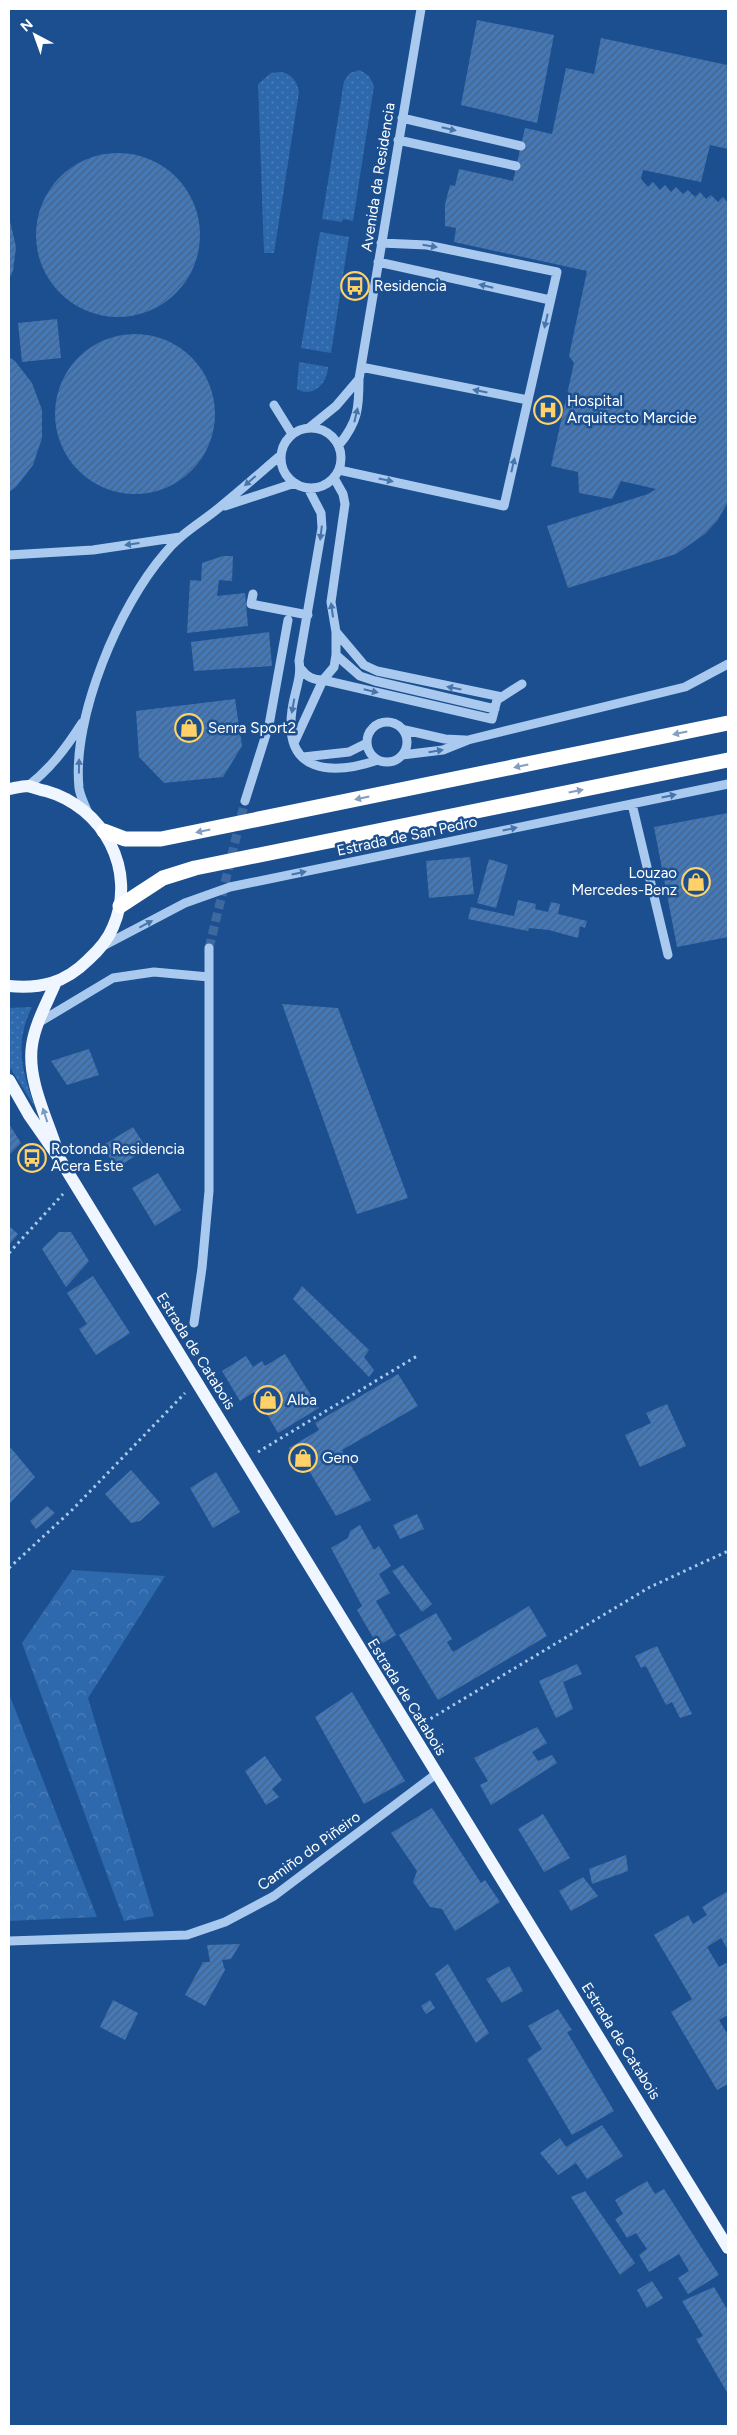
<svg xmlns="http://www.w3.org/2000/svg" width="737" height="2435" font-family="Figtree,sans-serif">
	<defs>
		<pattern id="grass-dots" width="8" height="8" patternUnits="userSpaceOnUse" patternTransform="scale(1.25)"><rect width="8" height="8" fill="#2e69ad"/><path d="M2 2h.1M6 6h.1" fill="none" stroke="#4d80b9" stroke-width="1.8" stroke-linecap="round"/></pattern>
		<pattern id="forest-crowns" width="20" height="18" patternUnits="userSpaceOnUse" patternTransform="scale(1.25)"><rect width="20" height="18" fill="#2e69ad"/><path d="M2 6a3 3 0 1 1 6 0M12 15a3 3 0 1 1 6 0" fill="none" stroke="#4d80b9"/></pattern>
		<pattern id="building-hatch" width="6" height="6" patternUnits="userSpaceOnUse" patternTransform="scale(1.25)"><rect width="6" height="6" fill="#4478b7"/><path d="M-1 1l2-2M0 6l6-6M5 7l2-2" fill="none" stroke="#486282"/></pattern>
	</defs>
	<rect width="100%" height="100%" fill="#1b4f8f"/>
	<!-- grass -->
	<path fill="url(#grass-dots)" d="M360,70L369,76L374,86L353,221L343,219L342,222L322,219L344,81L350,73Z
		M281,72C292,74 297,81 299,92L274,253H264L258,84L271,73Z
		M320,232L349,237L331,353L301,348Z
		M299,362L328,367C327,384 313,398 297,389Z
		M32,1007C14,1043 22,1072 35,1107L9,1066V1008Z"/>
	<!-- forest -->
	<path fill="url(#forest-crowns)" d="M72,1570L165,1576L88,1698L154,1916L124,1921L22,1643Z
		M9,1694L97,1917L9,1921Z"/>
	<!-- building -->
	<path fill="url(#building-hatch)" d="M477,20L554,35L537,123L461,105Z
		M601,38L727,65L726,68L728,69V149L710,145L701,182L643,170L641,179L648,187L653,182L660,190L665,185L671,192L676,187L683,194L688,190L695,197L700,192L706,199L711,195L718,202L723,197L728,203V502L717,521L705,534L676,554L568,588L547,526L648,494L656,489L621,481L612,499L579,493L578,472L551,466L574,363L569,356L587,271L454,242L456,228L445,226V204L450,185L455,186L459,169L513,181L525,128L552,134L566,68L594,74Z
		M36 235a82 82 0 1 1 164 0a82 82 0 1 1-164 0Z
		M9,217L16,247L13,271L9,279Z
		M57,319L61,358L22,362L18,323Z
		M55 414a80 80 0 1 1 160 0a80 80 0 1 1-160 0Z
		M9,357L15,361L32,383L42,410V438L33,465L16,487L9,492Z
		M223,556H233L232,581L219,580L217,596L245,593L248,626L187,633L190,580L201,581L202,563Z
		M269,632L272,666L194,671L191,642Z
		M235,699L242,746L223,777L164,783L139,757L136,711Z
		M728,813V937L677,947L654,827Z
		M470,857L474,894L429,898L426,861Z
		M489,859L508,865L496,908L477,903Z
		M518,900L536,904L535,909L548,912L551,902L560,904L558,914L587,921L585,928L580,926L578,938L549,930L529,928L528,931L468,919L471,907L514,916Z
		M282,1004L338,1008L408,1198L357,1214Z
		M89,1049L99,1075L67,1085L51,1061Z
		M9,1124L21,1143L9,1155Z
		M133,1127L147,1149L116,1168L102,1146Z
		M158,1173L181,1210L155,1226L132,1188Z
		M9,1226L18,1234L9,1245Z
		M59,1232H71L89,1261L66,1287L42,1249Z
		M93,1276L130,1333L96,1355L79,1329L87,1324L67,1293Z
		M302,1286L369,1350L364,1357L374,1370L369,1377L293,1299Z
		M285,1354L319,1408L278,1433L254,1392L240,1401L222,1371L246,1356L253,1367L262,1361L265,1366Z
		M398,1374L418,1406L342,1450L371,1500L336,1516L308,1469L303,1473L289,1448L319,1430L315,1423Z
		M667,1404L686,1446L640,1467L625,1435L651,1423L646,1413Z
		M11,1448L35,1477L9,1504V1450Z
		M131,1470L160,1503L140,1521L131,1523L105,1494Z
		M216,1472L240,1512L213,1528L190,1488Z
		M47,1506L55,1513L36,1529L30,1521Z
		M417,1514L424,1529L400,1539L393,1525Z
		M360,1525L374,1550L379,1546L391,1566L379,1574L390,1593L376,1601L396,1635L378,1646L357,1610L362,1606L331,1548L348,1538L350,1531Z
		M403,1565L432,1604L422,1612L392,1571Z
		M529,1606L547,1636L438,1700L399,1635L436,1613L452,1639L447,1642L453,1652Z
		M657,1646L692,1714L680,1718L672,1702L666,1705L646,1666L641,1668L635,1656Z
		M577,1664L582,1674L563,1682L573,1709L556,1718L539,1681Z
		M352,1692L405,1781L364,1804L315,1717Z
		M537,1727L547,1743L532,1752L538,1761L552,1755L557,1763L491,1805L480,1785L488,1781L474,1758Z
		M265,1756L282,1780L272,1789L279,1797L266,1805L245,1771Z
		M432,1808L481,1883L485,1880L500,1902L455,1931L442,1909L430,1907L413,1882L417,1871L391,1833Z
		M543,1814L570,1858L544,1872L518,1829Z
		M626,1855L628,1871L592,1884L589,1869Z
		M583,1877L598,1896L571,1911L559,1891Z
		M728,1891V1950L721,1938L707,1947L719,1967L728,1962V2015L719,2020L728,2035V2084L717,2090L671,2012L692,1999L654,1935L688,1915L693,1924L707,1915L702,1907Z
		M240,1944L231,1959L222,1960L225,1970L205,2006L185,1995L203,1962H210L207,1945Z
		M448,1964L489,2033L476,2043L435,1974Z
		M509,1966L523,1991L502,2003L486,1979Z
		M113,2000L138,2013L125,2040L100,2027Z
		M430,2000L435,2008L426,2014L421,2006Z
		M558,2009L572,2030L567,2032L614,2111L572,2135L527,2059L542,2049L528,2026Z
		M602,2125L623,2156L587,2179L576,2163L558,2175L540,2153L560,2138L566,2147Z
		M647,2181L655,2194L664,2189L719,2275L688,2294L678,2278L689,2271L679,2254L649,2272L639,2255L647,2249L636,2233L627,2238L615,2219L623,2214L615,2200Z
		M585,2191L635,2263L620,2275L571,2197Z
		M652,2281L663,2298L647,2308L637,2290Z
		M714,2287L728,2311V2394L696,2339L703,2336L682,2301Z"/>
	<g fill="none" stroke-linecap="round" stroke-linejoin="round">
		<!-- minor-tunnel -->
		<path stroke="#3d69a0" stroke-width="9" stroke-dasharray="9 4.5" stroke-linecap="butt" d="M209,948L245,801"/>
		<!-- path -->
		<path stroke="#a9c9ee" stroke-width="3" stroke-dasharray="2.5 4" stroke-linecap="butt" d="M9,1253L63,1194
			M258,1452L417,1356
			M9,1568L72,1510L185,1393
			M425,1722L650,1587L728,1551"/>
		<!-- minor -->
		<path stroke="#a9c9ee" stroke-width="9" d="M402,118L521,146
			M398,140L516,166
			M378,262L550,300
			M361,367L528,400
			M274,405L292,434
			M310,427L336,406L359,379
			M281 458a30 30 0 1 1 60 0a30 30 0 1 1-60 0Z
			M339,445C358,422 359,408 359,379L421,9
			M339,470L504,506L557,272L427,245L381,243
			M308,488L321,513L322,528L299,661C302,677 294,693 292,710C283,773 331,776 378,760
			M225,506L295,483
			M9,555L93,550L180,537
			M253,594L251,604L308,615
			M337,633L364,665L377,671L502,697
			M336,655L360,676L375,681L495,709
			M301,669C307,677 313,680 323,680L334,667L336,655V632L331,602L345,504L343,494L334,478
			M367 742a20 20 0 1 1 40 0a20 20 0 1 1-40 0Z
			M405,730L445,739L465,740
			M294,743L323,680L492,719L497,700L522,684
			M402,755L443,750L468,740L685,687L728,664
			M303,757L349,752L367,743
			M28,786C51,768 66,748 82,723
			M245,801L269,725L288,620
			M632,804L668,955
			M88,813C85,805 80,796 79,788C72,717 119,606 165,553C180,534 202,522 220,507C241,490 261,472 281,455
			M103,946L185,903L230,887L728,784
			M38,1023L113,978L154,972L209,977
			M194,1323L202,1268L209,1191V948
			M9,1941L187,1935L225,1922L274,1896L436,1774"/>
		<!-- major -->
		<path stroke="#f0f6ff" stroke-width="12" d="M9,789C15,788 22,786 28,786C33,787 40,790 46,791C103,807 138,870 113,927C108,940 99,950 88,960C65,983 41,989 9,986
			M55,984C47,1003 35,1024 32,1045C27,1079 46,1116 56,1147
			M9,1080L29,1115L61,1161L728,2248"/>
		<!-- highway -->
		<path stroke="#fff" stroke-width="15" d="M104,831L125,839H161L728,723
			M120,906L163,878L195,868L728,760"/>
	</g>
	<!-- one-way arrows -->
	<defs><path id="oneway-solid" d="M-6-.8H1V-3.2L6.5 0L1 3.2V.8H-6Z" transform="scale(1.25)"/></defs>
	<g fill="#4674ac">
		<use href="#oneway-solid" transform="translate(449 129) rotate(13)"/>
		<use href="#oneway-solid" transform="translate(430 246) rotate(9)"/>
		<use href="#oneway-solid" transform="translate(486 286) rotate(-167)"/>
		<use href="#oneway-solid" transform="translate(546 321) rotate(103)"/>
		<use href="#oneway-solid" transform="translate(480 391) rotate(-169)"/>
		<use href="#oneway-solid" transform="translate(356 415) rotate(-77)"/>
		<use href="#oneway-solid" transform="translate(513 465) rotate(-77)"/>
		<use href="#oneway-solid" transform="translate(386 480) rotate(12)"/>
		<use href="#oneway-solid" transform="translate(250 481) rotate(139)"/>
		<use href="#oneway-solid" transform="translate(321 533) rotate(97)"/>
		<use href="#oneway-solid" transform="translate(132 544) rotate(172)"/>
		<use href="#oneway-solid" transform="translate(332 610) rotate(-98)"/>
		<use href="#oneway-solid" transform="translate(454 688) rotate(-169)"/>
		<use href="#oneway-solid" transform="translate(371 691) rotate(13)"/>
		<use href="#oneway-solid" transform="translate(293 706) rotate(100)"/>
		<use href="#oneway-solid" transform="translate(436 751) rotate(-9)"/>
		<use href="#oneway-solid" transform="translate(79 766) rotate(-89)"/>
		<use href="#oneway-solid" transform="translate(669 796) rotate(-12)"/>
		<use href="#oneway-solid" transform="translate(510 829) rotate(-12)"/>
		<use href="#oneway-solid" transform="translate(299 873) rotate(-12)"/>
		<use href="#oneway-solid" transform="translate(146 924) rotate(-28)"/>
	</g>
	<g fill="#829ec1">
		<use href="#oneway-solid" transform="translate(680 733) rotate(168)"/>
		<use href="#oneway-solid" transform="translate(521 766) rotate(168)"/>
		<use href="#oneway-solid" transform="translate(576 791) rotate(-11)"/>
		<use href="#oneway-solid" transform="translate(362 798) rotate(168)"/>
		<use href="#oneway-solid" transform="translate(203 831) rotate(168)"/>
	</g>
	<use fill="#7b9ac1" href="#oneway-solid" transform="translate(45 1115) rotate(-108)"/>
	<!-- icons -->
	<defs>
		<symbol id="bus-ring" viewBox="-11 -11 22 22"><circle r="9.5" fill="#1b4f8f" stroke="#ffd166" stroke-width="1.5"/><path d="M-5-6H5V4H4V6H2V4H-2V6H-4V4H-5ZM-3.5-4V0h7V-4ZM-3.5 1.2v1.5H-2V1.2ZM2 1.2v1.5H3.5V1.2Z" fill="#ffd166"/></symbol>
		<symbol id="hospital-ring" viewBox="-11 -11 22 22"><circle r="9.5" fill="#1b4f8f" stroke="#ffd166" stroke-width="1.5"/><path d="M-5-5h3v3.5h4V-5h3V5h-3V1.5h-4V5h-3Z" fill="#ffd166"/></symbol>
		<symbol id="shop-ring" viewBox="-11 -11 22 22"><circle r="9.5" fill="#1b4f8f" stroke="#ffd166" stroke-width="1.5"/><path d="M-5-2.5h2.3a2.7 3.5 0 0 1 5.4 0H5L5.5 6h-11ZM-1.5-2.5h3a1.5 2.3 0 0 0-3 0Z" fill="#ffd166"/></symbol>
	</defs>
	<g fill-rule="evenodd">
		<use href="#bus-ring" x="339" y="270" width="32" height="32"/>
		<use href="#hospital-ring" x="532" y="394" width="32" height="32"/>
		<use href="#shop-ring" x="173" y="712" width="32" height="32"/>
		<use href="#shop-ring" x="680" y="866" width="32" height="32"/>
		<use href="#bus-ring" x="16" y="1142" width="32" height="32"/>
		<use href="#shop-ring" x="252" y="1384" width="32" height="32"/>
		<use href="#shop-ring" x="287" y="1442" width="32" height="32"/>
	</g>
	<g text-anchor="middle" stroke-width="5" stroke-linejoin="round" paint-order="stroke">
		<!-- street labels -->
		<g font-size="15" fill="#fff" stroke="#1b4f8f">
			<text transform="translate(378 177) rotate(-81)" y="5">Avenida da Residencia</text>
			<text transform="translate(407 836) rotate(-12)" y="5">Estrada de San Pedro</text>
			<text transform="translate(196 1351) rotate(58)" y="5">Estrada de Catabois</text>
			<text transform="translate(407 1697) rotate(58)" y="5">Estrada de Catabois</text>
			<text transform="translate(309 1851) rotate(-36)" y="5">Camiño do Piñeiro</text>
			<text transform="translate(621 2041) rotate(58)" y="5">Estrada de Catabois</text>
		</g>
		<!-- poi labels -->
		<g font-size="15" fill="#fff" stroke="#1b4f8f" text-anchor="start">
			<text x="374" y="291">Residencia</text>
			<text x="567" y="406">Hospital<tspan x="567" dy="17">Arquitecto Marcide</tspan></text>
			<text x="208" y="733">Senra Sport2</text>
			<text x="677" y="878" text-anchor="end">Louzao<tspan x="677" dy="17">Mercedes-Benz</tspan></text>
			<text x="51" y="1154">Rotonda Residencia<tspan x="51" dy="17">Acera Este</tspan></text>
			<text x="287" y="1405">Alba</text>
			<text x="322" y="1463">Geno</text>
		</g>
	</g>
	<!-- border -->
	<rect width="737" height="2435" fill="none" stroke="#ffffff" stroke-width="20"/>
	<!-- north arrow -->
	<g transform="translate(35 35) rotate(319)" stroke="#1b4f8f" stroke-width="4" paint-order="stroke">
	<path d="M0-4L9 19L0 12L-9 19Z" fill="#ffffff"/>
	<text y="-8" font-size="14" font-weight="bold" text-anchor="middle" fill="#ffffff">N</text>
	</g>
</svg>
